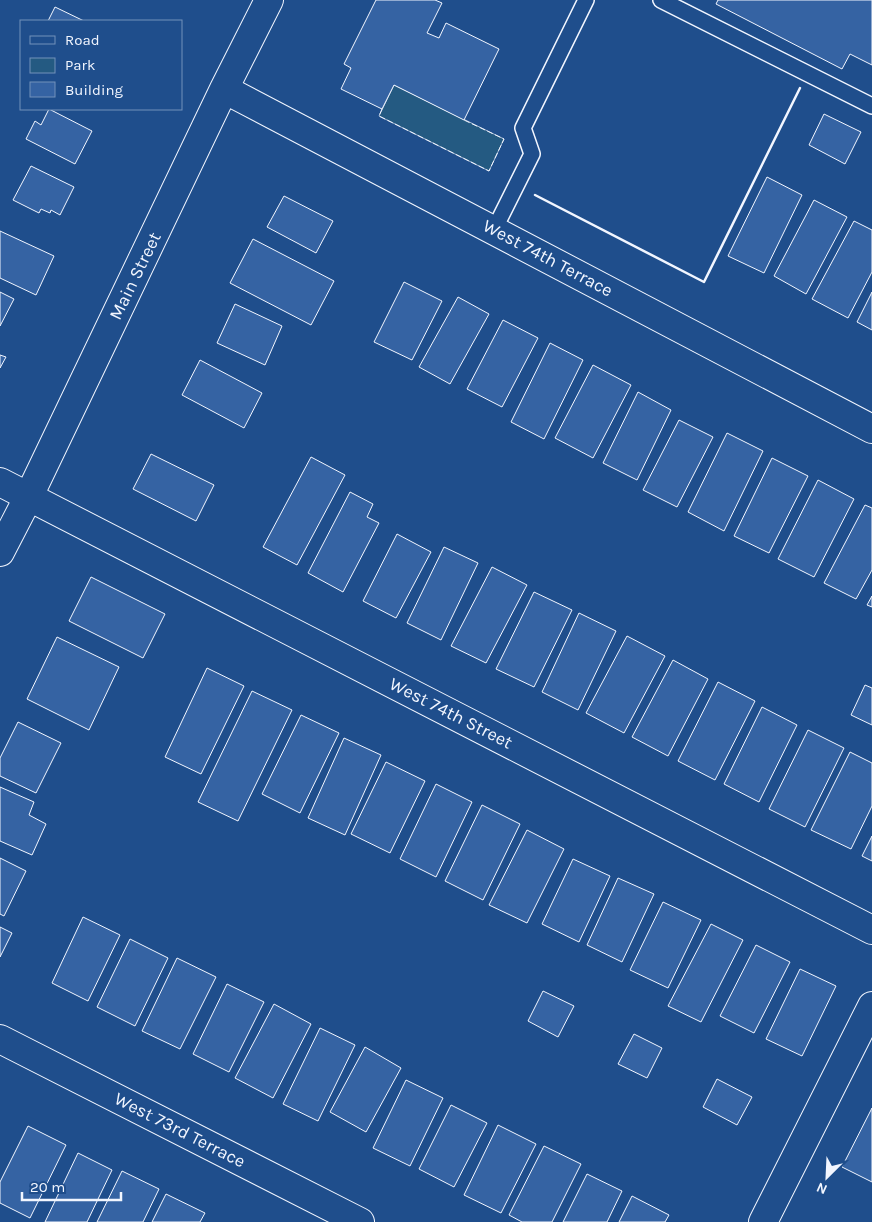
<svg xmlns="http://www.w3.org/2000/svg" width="872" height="1222" font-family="Karla,sans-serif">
	<rect width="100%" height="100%" fill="#1f4e8c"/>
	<!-- green -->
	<path fill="#245a82" stroke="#a8bbd7" d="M394,85L504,139L489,171L379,116Z"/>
	<!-- building -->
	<path fill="#3563a3" stroke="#f2f6ff" d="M376,0H435L442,3L427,33L439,38L446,23L499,49L464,120L394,85L382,109L341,89L351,68L344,64Z
		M718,0H872V65L850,54L842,69L716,4Z
		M55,7L84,21H48Z
		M49,109L92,131L75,164L26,139L35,121L41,125Z
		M824,114L861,132L845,164L809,145Z
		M31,166L74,187L60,215L51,210L50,213L41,209L39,213L13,200Z
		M767,177L802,195L764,273L728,256Z
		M284,196L333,221L316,253L267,227Z
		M814,200L847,217L806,294L774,276Z
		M854,221L872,230V272L848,318L812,299Z
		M0,231L54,256L36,295L0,278Z
		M253,239L334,281L311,325L230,283Z
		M404,282L442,301L412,360L374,342Z
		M0,292L14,299L0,326Z
		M872,292V330L857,322Z
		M458,297L489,314L450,384L419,367Z
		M235,304L282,326L265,365L217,343Z
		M503,320L538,338L502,407L467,389Z
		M550,343L583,360L544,439L511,422Z
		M0,355L6,357L0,368Z
		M200,360L262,393L244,428L182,395Z
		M593,365L631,385L593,458L555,438Z
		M638,392L671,410L637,480L603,463Z
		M679,420L713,437L677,507L643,490Z
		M727,433L763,451L724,531L688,512Z
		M151,454L214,485L196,521L133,489Z
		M311,457L345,475L297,565L263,547Z
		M772,458L808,476L769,553L734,536Z
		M818,480L854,499L814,577L778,559Z
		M350,492L373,504L367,517L379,523L343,592L308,573Z
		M865,505L872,508V570L856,599L824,583Z
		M397,534L431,552L396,618L363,601Z
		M444,547L478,563L441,640L407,623Z
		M492,567L527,585L486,663L451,646Z
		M91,577L165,614L143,658L69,621Z
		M534,592L572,610L534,687L496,669Z
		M872,596V607L867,605Z
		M579,613L616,631L578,710L542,692Z
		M627,636L665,656L624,733L586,713Z
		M57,637L119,667L89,730L27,699Z
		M673,660L708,679L668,756L632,737Z
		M207,668L244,686L201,774L165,757Z
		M718,682L755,701L715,780L678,761Z
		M865,685L872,688V725L851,715Z
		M252,691L292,710L238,821L198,802Z
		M762,707L797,725L759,802L724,784Z
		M301,715L339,733L300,813L262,794Z
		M18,722L61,743L36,793L0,776V758Z
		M808,730L844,748L805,827L769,809Z
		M344,738L381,755L345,835L308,818Z
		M850,752L872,763V806L851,849L811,830Z
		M386,762L425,781L390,853L351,834Z
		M436,784L472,802L436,877L400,859Z
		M0,787L34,802L29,815L46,824L32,855L0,841Z
		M482,805L520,824L483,900L445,881Z
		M527,830L564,849L527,923L489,905Z
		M872,836V861L862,856Z
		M0,858L26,871L4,916L0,914Z
		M573,859L610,876L579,942L542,924Z
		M618,878L654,894L622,962L587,945Z
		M663,902L701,920L668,988L630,970Z
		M83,917L120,935L88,1001L52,983Z
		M711,924L743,940L701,1022L668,1006Z
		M0,927L12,933L0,957Z
		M130,939L168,958L135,1026L97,1007Z
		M756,945L790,962L754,1033L720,1016Z
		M177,958L216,977L180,1049L142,1031Z
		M800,969L836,986L802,1056L766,1039Z
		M227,984L264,1002L229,1072L193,1054Z
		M543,991L574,1006L558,1037L528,1021Z
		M274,1004L311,1024L273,1098L235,1078Z
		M320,1028L355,1045L318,1121L283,1104Z
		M634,1034L662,1048L647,1078L618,1064Z
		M365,1047L401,1068L366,1132L330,1112Z
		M717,1079L752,1097L737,1125L703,1107Z
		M406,1080L443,1098L410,1166L373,1148Z
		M451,1105L487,1123L454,1187L419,1169Z
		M872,1108V1182L842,1167Z
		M498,1125L536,1144L501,1213L464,1195Z
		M28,1126L66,1145L30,1218L0,1203V1182Z
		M544,1146L581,1164L552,1222H522L509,1215Z
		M78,1153L112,1170L87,1222H45Z
		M122,1171L159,1189L143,1222H97Z
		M587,1174L622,1191L607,1222H563Z
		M166,1194L205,1213L200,1222H152Z
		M632,1196L669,1215L665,1222H619Z"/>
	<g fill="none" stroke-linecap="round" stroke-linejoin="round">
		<defs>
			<path id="lane" d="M661,0L872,106
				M494,230L532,154L523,128L586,0"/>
			<path id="street" d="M224,89L872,429
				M0,482L872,930
				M0,552L29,496L224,89L269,0
				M0,1039L360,1222
				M763,1222L872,1006"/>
		</defs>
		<!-- lane casing -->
		<use href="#lane" stroke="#f2f6ff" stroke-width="18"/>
		<!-- street casing -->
		<use href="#street" stroke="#f2f6ff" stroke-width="30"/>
		<!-- lane -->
		<use href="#lane" stroke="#1f4e8c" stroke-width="15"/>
		<!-- street -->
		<use href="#street" stroke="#1f4e8c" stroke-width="28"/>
		<!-- fence -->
		<path stroke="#f2f6ff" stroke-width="1" stroke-dasharray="6 2.5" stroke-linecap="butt" d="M382,109L379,116L489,171L504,139L464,120"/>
		<!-- wall -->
		<path stroke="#f2f6ff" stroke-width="2.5" d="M535,195L704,282L800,88"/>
	</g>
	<g text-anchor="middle" stroke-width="4" stroke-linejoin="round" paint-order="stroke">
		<!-- street labels -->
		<g font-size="18" fill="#f2f6ff" stroke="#1f4e8c">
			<text transform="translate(548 258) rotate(28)" y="6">West 74th Terrace</text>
			<text transform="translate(135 276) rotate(-64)" y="6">Main Street</text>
			<text transform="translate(451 713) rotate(27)" y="6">West 74th Street</text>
			<text transform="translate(180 1130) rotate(27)" y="6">West 73rd Terrace</text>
		</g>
	</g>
	<!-- legend -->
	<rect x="20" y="20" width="162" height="90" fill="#1f4e8c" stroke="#7391ba"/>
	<rect x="30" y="36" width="25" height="8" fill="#1f4e8c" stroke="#7391ba"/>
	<text x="65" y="45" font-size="15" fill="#f2f6ff">Road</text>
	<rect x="30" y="58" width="25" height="15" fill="#245a82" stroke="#7391ba"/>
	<text x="65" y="70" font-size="15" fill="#f2f6ff">Park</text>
	<rect x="30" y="82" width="25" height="15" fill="#3563a3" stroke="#7391ba"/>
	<text x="65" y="95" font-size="15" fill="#f2f6ff">Building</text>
	<!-- north arrow -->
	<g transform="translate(827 1177) rotate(204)" stroke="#1f4e8c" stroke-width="4" paint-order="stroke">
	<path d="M0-4L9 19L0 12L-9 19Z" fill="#f2f6ff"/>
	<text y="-8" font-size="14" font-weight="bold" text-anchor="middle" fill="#f2f6ff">N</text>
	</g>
	<!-- scale -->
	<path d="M22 1192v8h99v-8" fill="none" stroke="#f2f6ff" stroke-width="2.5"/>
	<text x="30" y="1192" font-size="15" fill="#f2f6ff" stroke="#1f4e8c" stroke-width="4" paint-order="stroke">20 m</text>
</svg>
